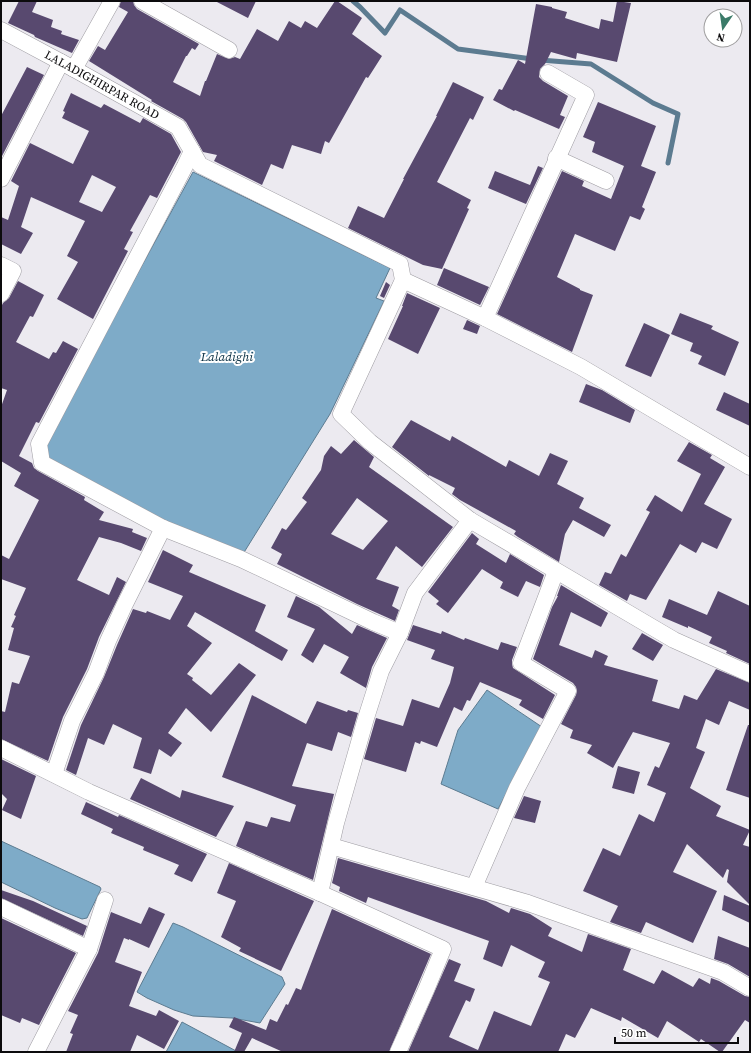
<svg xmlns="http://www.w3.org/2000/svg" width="751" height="1053" font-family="'Source Serif 4',serif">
	<rect width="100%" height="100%" fill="#eceaf0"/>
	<!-- water -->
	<path fill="#7eabc8" stroke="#5c7b90" d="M193,172L390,268L376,298L384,301L330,414L243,554L163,522L49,460L44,445Z
		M487,690L542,727L498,809L441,784L458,730Z
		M1,841L100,887L101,889L87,918L82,919L55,908L1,882Z
		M173,923L183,927L282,977L285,984L260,1023L232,1018L193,1016L174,1010L147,998L137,992Z
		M182,1022L238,1052H166Z"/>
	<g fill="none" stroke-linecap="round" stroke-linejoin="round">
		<!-- stream -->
		<path stroke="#5c7b90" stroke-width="5" d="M353,1L360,7L385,33L400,10L458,49L532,59
			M540,60L591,64L653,103L678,114L668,163"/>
	</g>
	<!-- building -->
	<path fill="#58496f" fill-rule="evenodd" d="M19,1H37L32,12L53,20L51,27L62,31L61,34L79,40L72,53L35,37L34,35L8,23Z
		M121,1H133L134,5L137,9L199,44L195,50L192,48L187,56H186L173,82L200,96L205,81H206L217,54L229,59L235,57L240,59L257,29L278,41L289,21L301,28L305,21L317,28L335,1H337L362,18L352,34L382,56L368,78L366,77L329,143L325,141L321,154L292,145L283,169L271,164L262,185L214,161L217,155L203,152L186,122L183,119L151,101L152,100L89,61L98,46L105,50L128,12L119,7Z
		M215,1H256L248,18Z
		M617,1L631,3L617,62L577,53L576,59L551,52L545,64L540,69L539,77L543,81L568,96L560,115L565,117L559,129L515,110L514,111L493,100L499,89L502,90L518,60L525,64L536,4L552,7V8L567,12L565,18L599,29L601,19L613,22Z
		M27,67L44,75L1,158V116Z
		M453,82L484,97L473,120L470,118L437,182L471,200L467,208L469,209L442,269L423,265L348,228L358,206L384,218L404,179H403L437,116H436Z
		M71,93L101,108L104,104L140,123L143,118L171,134L181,152L157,198L150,195L130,231L133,232L124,249L128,251L93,319L57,299L78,262L67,256L85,221L31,197L21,227L33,233L21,254L1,244V217L8,220L19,186L11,181L30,143L73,164L89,131L62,118L65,112L63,111ZM92,175L116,187L102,212L79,202Z
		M598,102L656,126L641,166L656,172L642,207L645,209L640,220L630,216L615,251L575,234L557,277L580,289V290L593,295L572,352L497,314L562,171L584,181L582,186L611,199L624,166L592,152L595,142L583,137Z
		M538,166L543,168L526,204L488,188L495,171L530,185Z
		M444,268L489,287L480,305L437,285Z
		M18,281L44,295L33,317L30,316L16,342L49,359L53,352L56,353L63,341L78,349L39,423L36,422L19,456L32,463L34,468L38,471L85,497L84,500L104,512L99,520L133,529L132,532L147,538L141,551L121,543L99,537L77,580L109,595L117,577L126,582L99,637L87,669L63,717L48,761L1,739V711L5,712L12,682L19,684L30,656L8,650L14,628L11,627L16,616L14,615L26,588L1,579V555L9,559L39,500L14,486L21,473L1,461V407L7,390L1,388V307L3,303L9,298Z
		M386,282L390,285L384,298L380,296Z
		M407,293L440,308L418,354L388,339L403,306H402Z
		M680,313L713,326L711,329L739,342L725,376L698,364L702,356L690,351L693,343L671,334Z
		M467,320L480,326L477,334L463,329Z
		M644,323L670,335L651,377L625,366Z
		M586,384L602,390L635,410L630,423L579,402Z
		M724,392L750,404V426L716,410Z
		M411,420L450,441L452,436L506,467L509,460L539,476L550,453L568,461L557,484L584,498L579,508L611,525L604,537L573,520L565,534L559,562L518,537L514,534L516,531L460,500L452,494L455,488L429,475V476L392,447Z
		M354,440L374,457L369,467L453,527L422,567L396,546L376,579L399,587L392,606L399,610L395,621L357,604L277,564L282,554L271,548L282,528L286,530L307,502L302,498L321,470L324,456L331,446L341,454ZM357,498L388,521L363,550L331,534Z
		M689,442L712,455L710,458L725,467L704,504L732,519L717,549L702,542L696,553L680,544L646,600L630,594L627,601L599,585L605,572L611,574L621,554L626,557L650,512L646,510L655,495L682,512L701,474L677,461Z
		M472,533L479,539L476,544L506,563L510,554L544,575L540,587L526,581L518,597L500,588L503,582L482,569L448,613L436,604L439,601L428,592Z
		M163,550L193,565L189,572L266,605L255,631L288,650L282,661L195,612L187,626L212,643L187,674L193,678L192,680L211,695L239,663L256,675L211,732L186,708L168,733L182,743L171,757L159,749L151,774L133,768L142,738L113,724L104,745L88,738L76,775L66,770L81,725L104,677L117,645L133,609L146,613L147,611L170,620L183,596L148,582Z
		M561,585L608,613L601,627L571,612L559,645L592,658L595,650L608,656L604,665L658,680L652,701L679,709L684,695L697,700L716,669L750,683V710L729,701L719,725L706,719L696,748L705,752L690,788L721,806L716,816L750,830L743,845L750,847V905L727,882L729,870L727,869L723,878L687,844L673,872L717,891L693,943L646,922L641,933L610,922L618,906L583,891L603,848L620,856L639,814L654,822L666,793L647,785L655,766L659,768L670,743L633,732L613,768L587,753L592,745L570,738L573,730L561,724L576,695L577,691L576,687L573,683L533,659L552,607L558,596H557Z
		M718,591L750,606V664L726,653L727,651L709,643L712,637L688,626V628L662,617L669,599L707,615Z
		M296,596L319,607L352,634L357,625L387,638L372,667L366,688L340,673L349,657L324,644L313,663L301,655L315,629L287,617Z
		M413,625L441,634L442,631L464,640L465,638L498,650L501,642L517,647L512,660V664L513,668L555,695L543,719L519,705L522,700L480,682L470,701L467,700L462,711L454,707L437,747L421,741L420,744L415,742L406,772L364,759L376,718L403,726L412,699L439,708L450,683L454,667L431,659L435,650L407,640Z
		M642,633L663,645L653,661L632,649Z
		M252,695L306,724L317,701L347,712L348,710L358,713L351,737L338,732L332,751L307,743L292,786L334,794L313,880L236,846L246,821L267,827L271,817L290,822L296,805L222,777Z
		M748,725H750V798L726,790Z
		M1,759L36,776L21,819L2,810L7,799L1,793Z
		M618,766L640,772L634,794L612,788Z
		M141,778L180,798L182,790L234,806L216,837L130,799Z
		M524,796L541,801L535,823L514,818Z
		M86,802L118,817L119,815L207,854L192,882L174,874L179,865L143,850L144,847L111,833L113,829L81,814Z
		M338,858L486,901L509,913L511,908L530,914L552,928L548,936L582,952L588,934L631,949L623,970L654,984L662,970L693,987L699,978L710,984L711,978L719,981L745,996L750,997V1023L745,1020L722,1052H720L701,1039L699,1042L667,1021L658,1038L622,1017L621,1021L591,1008L575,1038L566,1034L558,1052H408L449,959L461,964L454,981L475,989L470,1002L466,1000L449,1037L478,1050L494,1011L531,1026L550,982L538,977L545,962L511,945L502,967L483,959L489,941L368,897L366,903L339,891L340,887L332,883Z
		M229,863L314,901L281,971L239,951L241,948L221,937L236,901L217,893Z
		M1,890L33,901L87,926L83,936L1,898Z
		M724,895L750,906V923L722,910Z
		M149,907L165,914L149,948L129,939V940L124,938L115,962L142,972L129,1006L156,1016L159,1010L179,1021L164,1049L137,1035L130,1052H66L73,1034L70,1033L78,1015L68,1011L98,953L111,912L141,924Z
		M332,909L431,954L389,1052H283L252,1038L244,1052H234L242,1033L229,1027L234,1017L266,1030L270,1019L277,1022L286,1004L288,1005L296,988L301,990Z
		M1,918L76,953L39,1025L22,1018L20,1023L1,1015Z
		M718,936L750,948V977L728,964L714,959Z"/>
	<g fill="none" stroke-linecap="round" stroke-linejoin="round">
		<defs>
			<g id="street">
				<path d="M142,1L229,50"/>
				<path id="s1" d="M1,30L74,69L178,127L200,165L400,264L403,280L485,318L581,367L750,467"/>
				<path d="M74,69L112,1"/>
				<path d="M192,151L185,166L39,444L42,463L163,528L241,559L373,622L400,633"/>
				<path d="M556,158L606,181"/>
				<path d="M1,179L61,62"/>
				<path d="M1,265L13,271L1,294"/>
				<path d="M403,280L341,414L370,442L470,520L674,640L750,674"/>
				<path d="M485,318L586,95L548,73"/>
				<path d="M1,748L89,792L320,893L443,949L426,990L398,1052"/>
				<path d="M54,774L72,721L96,673L108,641L124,606L163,528"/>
				<path d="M331,846L528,903L723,972L750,988"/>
				<path d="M474,887L517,788L568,691L521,663L556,571"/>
				<path d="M320,893L336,823L366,718L381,671L400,633L415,593L470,520"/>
				<path d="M1,907L89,949"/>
				<path d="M36,1052L89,949L105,900"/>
			</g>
		</defs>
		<!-- street casing -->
		<use href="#street" stroke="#9e9ca2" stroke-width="17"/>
		<!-- street -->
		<use href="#street" stroke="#fff" stroke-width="16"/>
	</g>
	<g text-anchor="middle" stroke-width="4" stroke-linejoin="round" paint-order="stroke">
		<!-- street labels -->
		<g font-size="12" fill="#0c0b0d" stroke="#fff">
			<text dy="4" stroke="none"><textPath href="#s1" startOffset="115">LALADIGHIRPAR ROAD</textPath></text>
		</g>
		<!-- water labels -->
		<g font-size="13" font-style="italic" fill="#072e42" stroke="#fff">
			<text x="227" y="361">Laladighi</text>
		</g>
	</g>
	<!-- border -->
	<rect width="751" height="1053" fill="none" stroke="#0c0b0d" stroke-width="4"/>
	<!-- north arrow -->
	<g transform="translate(723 28) rotate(193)"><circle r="19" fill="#ffffff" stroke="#9e9d9e"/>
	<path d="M0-3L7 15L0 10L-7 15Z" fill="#3b7b69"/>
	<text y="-6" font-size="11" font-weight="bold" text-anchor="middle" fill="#0c0b0d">N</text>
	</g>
	<!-- scale -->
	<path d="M615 1037v6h123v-6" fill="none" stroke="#0c0b0d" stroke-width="2"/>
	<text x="621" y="1037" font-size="12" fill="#0c0b0d" stroke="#ffffff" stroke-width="3" paint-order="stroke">50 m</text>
</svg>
